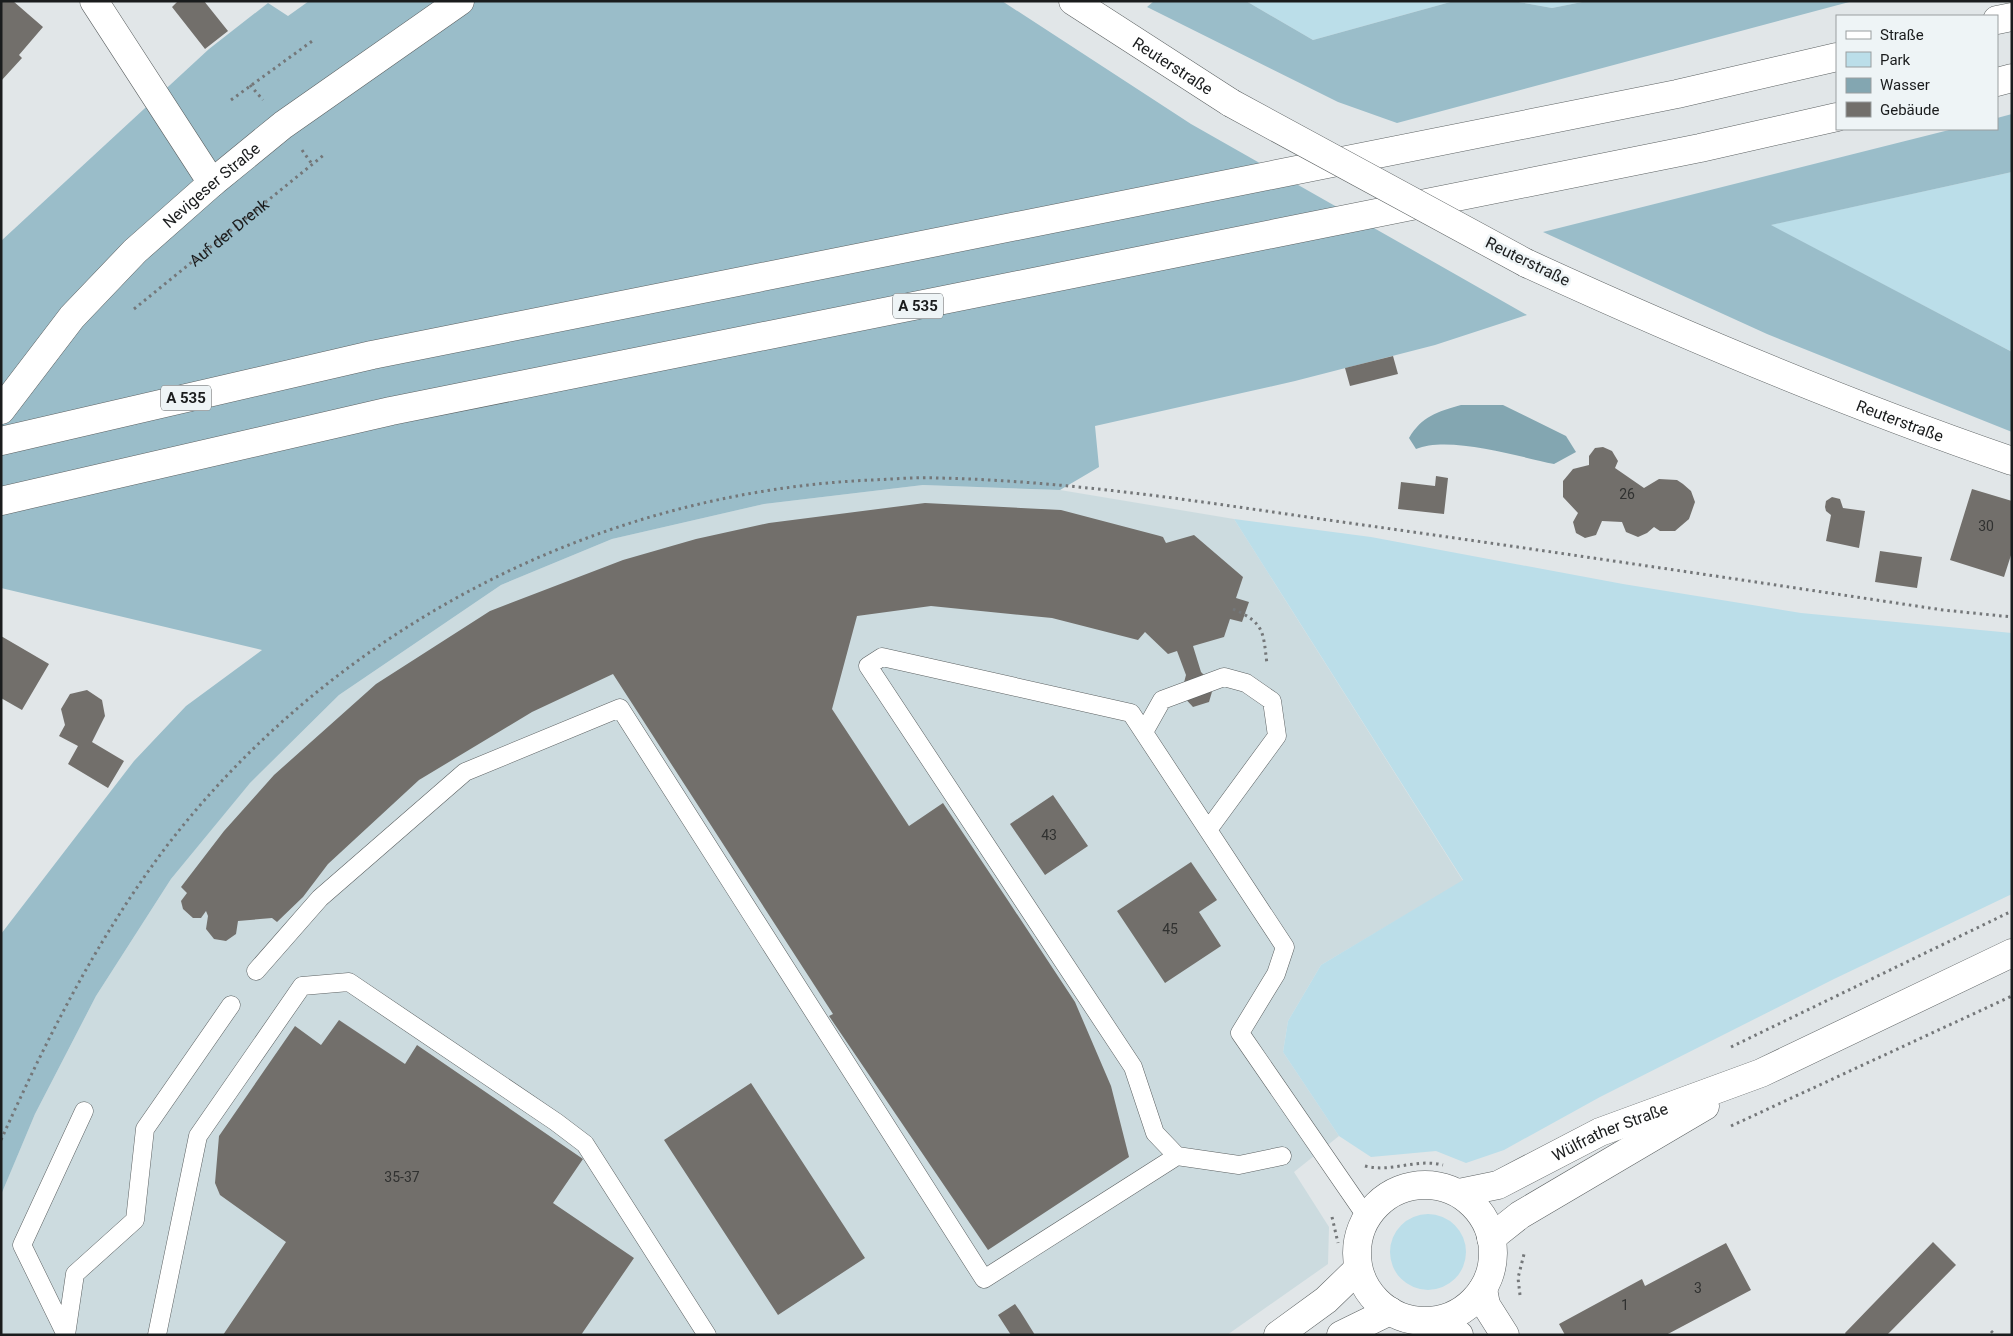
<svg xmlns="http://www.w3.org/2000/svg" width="2013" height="1336" font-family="Roboto,sans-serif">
	<rect width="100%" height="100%" fill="#e1e6e8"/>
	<!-- built -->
	<path fill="#ccdbdf" d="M923,485L1060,490L1234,519L1463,881L1321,965L1288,1021L1283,1052L1339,1136L1294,1172L1329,1227L1328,1264L1227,1335H1V1195L35,1114L96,996L171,879L248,785L339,695L501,585L612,539L764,504Z"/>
	<!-- green -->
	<path fill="#bbdee9" d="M1246,1H1454L1313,40Z
		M1513,1H1587L1552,8Z
		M2012,172V352L1770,225Z
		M1234,519L1371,537L1623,584L1801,613L2012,633V894L1834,979L1600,1097L1504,1150L1466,1163L1436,1151L1371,1157L1339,1136L1283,1052L1288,1021L1321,965L1463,880Z
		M1390 1252a38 38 0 1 1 76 0a38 38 0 1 1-76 0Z"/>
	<!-- forest -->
	<path fill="#9abdc9" d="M309,1H1002L1191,124L1527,315L1435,345L1295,381L1095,426L1099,467L1060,490L923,485L764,504L612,539L501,585L339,695L250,783L171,879L96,996L35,1114L1,1195V934L134,761L186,706L262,650L1,588V241L209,49L268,3L288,16Z
		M1154,1H1246L1313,40L1454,1H1513L1552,8L1587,1H1853L1397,123L1338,102L1147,7Z
		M2012,114V172L1771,225L2012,352V432L1767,334L1543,232L1953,129H1997V118Z"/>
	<!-- water -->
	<path fill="#83a6b1" d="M1461,405H1503L1566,436L1576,452L1554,464C1519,457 1449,435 1416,449L1409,438C1422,416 1437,412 1461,405Z"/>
	<!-- building -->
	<path fill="#726f6b" d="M1,1H13L43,27L19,55L22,58L1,81Z
		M178,1H204L228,31L205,49L172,7Z
		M1393,356L1398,374L1350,386L1345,368Z
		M1603,447L1612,451L1618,461L1615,468L1644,488L1659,479L1677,480L1683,484L1691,491L1695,502L1689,519L1675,531H1660L1654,527L1647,533L1638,537L1626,532L1622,522L1602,521L1596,535L1585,538L1576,533L1573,522L1578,513L1563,497V481L1573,469L1589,465V456L1595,448Z
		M1436,476L1448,478L1444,514L1398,509L1401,482L1435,486Z
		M1972,489L2012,501V552L2004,577L1950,560Z
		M1832,497L1840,499L1843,508L1865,511L1859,548L1826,541L1831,515L1826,511L1825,507L1826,501Z
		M925,503L1061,510L1160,536L1163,537L1166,543L1194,535L1243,577L1236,598L1249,602L1242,622L1230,619L1224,637L1193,646L1201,672L1214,685L1209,702L1193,707L1181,694L1186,675L1177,651L1168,654L1145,632L1138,640L1052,618L931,606L857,616L832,709L909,826L943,803L1009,902L1075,1002L1111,1086L1129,1157L988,1250L829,1016L833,1014L613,674L532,712L419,780L328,864L303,897L277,922L272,918L238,921L236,934L226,941L214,939L206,929L208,916L206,911L201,918H193L183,909L181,901L187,893L181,887L224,831L274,775L376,684L490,611L623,560L696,539L769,523Z
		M1880,551L1922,557L1917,588L1875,582Z
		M1,636L49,664L22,710L1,698Z
		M87,690L102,700L105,716L92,742L124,761L108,788L68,764L78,746L59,736L65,725L61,709L70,694Z
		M1053,795L1088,846L1045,875L1010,824Z
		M1191,862L1217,900L1199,912L1221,946L1165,983L1117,911Z
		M339,1020L405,1064L417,1045L583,1159L553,1203L634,1258L581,1335H223L286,1242L220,1195L215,1183L219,1136L295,1026L321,1045Z
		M751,1083L865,1258L778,1315L664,1140Z
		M1933,1242L1956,1265L1887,1335H1846L1845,1333Z
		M1726,1243L1751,1290L1666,1335H1565L1559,1324L1642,1279L1645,1286Z
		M1015,1304L1020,1311L1035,1335H1011L998,1315Z"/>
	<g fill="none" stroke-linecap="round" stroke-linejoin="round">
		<defs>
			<path id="service" d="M1144,732L1162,700L1224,677L1246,683L1272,701L1277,736L1208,830
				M256,971L320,898L465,772L620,708L984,1279L1177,1156
				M1282,1156L1239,1165L1177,1156L1155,1133L1133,1067L868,666L882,657L1131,713L1285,947L1276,974L1240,1033L1366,1216
				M66,1335L75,1274L135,1220L145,1129L231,1005
				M66,1335L22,1245L84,1111
				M157,1335L198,1136L302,986L349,982L556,1122L585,1144L707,1335"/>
			<path id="minor" d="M94,1L212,183
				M1483,1289L1486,1305L1505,1335
				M1441,1320L1459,1335"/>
			<g id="secondary">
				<path id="s2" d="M1073,1L1231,103"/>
				<path id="s3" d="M1526,263C1685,336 1846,404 2012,461"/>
				<path id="s4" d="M1,410L72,317L135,251L212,183L283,125L460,1"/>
				<circle cx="1425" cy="1253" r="68"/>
				<path id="s5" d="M1459,1193L1498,1185L1600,1132L1761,1073L2012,953"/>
				<path d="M1491,1238L1520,1215L1705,1106"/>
				<path d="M1278,1335L1326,1300L1358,1269"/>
				<path d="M1341,1335L1390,1311"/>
			</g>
			<path id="motorway" d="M1997,20L2012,17
				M1997,82L2012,78
				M1,441L372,355L1677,94L1837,57
				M1,501L391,411L1700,148L1837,117"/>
		</defs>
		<!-- service casing -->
		<use href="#service" stroke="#5c6162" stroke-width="19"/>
		<!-- minor casing -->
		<use href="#minor" stroke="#5c6162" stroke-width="29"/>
		<!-- secondary casing -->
		<use href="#secondary" stroke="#5c6162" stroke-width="29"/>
		<!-- motorway casing -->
		<use href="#motorway" stroke="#5c6162" stroke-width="29"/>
		<!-- path -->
		<g stroke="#747779" stroke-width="3" stroke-dasharray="2.5 4" stroke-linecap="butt">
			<path d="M250,85L263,100"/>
			<path d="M231,100L315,39"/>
			<path d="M302,150L312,164"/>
			<path id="s1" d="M134,309L325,154"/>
			<path d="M1233,609C1265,623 1263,632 1267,664"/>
			<path d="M1731,1047L2012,911"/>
			<path d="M1731,1126L2012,996"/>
			<path d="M1,1140C47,1038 98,937 166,847C334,628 597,492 872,480C894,479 917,477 939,478C1074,481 1209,503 1342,522C1542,550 1743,580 1943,610L2012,617"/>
			<path d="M1365,1166C1391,1173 1416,1158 1443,1165"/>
			<path d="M1332,1217L1338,1243"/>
			<path d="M1520,1295L1518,1278L1524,1254"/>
			<path d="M1991,1331L1995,1335"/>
		</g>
		<!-- service -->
		<use href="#service" stroke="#fff" stroke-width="18"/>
		<!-- minor -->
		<use href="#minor" stroke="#fff" stroke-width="28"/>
		<!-- secondary -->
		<use href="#secondary" stroke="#fff" stroke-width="28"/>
		<!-- motorway -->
		<use href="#motorway" stroke="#fff" stroke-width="28"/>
		<defs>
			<path id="secondary-bridge" d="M1231,103L1526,263"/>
		</defs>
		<!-- secondary-bridge casing -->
		<use href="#secondary-bridge" stroke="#5c6162" stroke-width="29" stroke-linecap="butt"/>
		<!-- secondary-bridge -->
		<use href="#secondary-bridge" stroke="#fff" stroke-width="28"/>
	</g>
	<g text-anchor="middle" stroke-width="5" stroke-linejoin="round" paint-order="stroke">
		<!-- number labels -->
		<g font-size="14" fill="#303130">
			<text x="1627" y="499">26</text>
			<text x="1986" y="531">30</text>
			<text x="1049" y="840">43</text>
			<text x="1170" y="934">45</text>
			<text x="402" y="1182">35-37</text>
			<text x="1698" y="1293">3</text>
			<text x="1625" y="1310">1</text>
		</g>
		<!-- shield labels -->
		<g fill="#eef4f6" stroke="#5a5d5e" stroke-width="1">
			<rect x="893" y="293.5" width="50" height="25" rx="4"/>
			<rect x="161" y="385.5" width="50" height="25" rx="4"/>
		</g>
		<g font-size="15" font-weight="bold" fill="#1a1c1d">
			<text x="918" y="311">A 535</text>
			<text x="186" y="403">A 535</text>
		</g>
		<!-- street labels -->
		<g font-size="16" fill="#1a1c1d" stroke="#eef4f6">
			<text dy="6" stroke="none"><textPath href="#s2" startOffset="119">Reuterstraße</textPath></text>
			<text dy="6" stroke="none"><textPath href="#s4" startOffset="309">Nevigeser Straße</textPath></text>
			<text dy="6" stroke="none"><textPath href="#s1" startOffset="122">Auf der Drenk</textPath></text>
			<text transform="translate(1528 261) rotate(26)" y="6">Reuterstraße</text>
			<text dy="6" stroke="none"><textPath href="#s3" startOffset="406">Reuterstraße</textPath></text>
			<text dy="6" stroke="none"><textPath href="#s5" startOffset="164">Wülfrather Straße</textPath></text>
		</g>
	</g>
	<!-- border -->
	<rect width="2013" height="1336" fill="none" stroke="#1a1c1d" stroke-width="5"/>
	<!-- legend -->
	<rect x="1836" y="15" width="162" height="115" fill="#eef4f6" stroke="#999e9f"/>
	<rect x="1846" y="31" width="25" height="8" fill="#ffffff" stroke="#999e9f"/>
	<text x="1880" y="40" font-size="15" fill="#1a1c1d">Straße</text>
	<rect x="1846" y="52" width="25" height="15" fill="#bbdee9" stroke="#999e9f"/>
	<text x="1880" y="65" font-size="15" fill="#1a1c1d">Park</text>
	<rect x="1846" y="78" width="25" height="15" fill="#83a6b1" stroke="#999e9f"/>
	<text x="1880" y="90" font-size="15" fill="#1a1c1d">Wasser</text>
	<rect x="1846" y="102" width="25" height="15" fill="#726f6b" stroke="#999e9f"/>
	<text x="1880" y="115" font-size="15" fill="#1a1c1d">Gebäude</text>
</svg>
